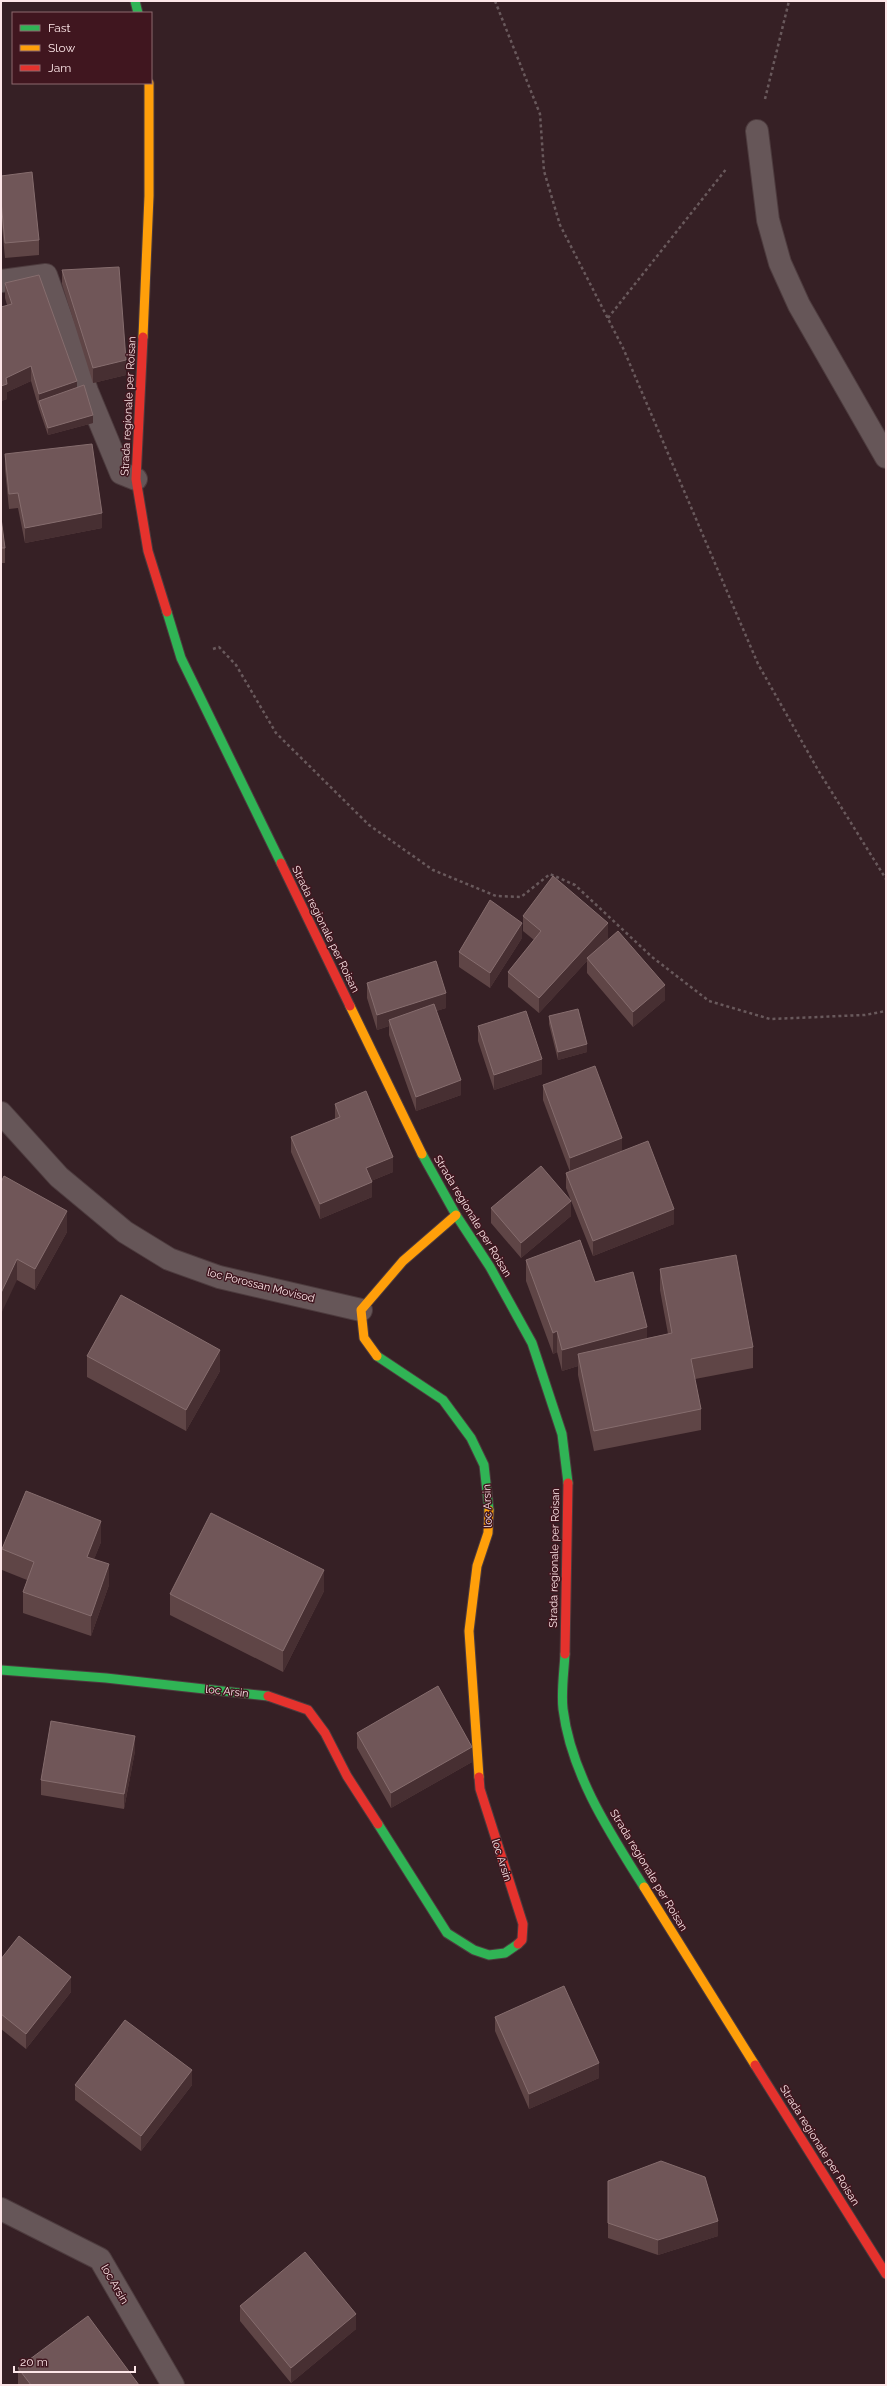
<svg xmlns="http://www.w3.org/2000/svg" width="887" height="2386" font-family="Raleway,sans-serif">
	<rect width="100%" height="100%" fill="#362025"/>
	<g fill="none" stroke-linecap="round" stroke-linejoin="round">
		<defs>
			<path id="street" d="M757,131L768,220L780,263L799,305L886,457
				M1,281L46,275L87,391L121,473L136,479
				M1,1113L59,1177L125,1232L169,1259L219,1277L361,1310
				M1,2209L100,2259L173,2385"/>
			<path id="fast" d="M135,1L138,13
				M167,612L181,658L281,863
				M422,1154L456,1215L490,1267L532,1343L562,1434L568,1483
				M377,1356L443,1400L471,1438L484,1465L489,1510
				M565,1654C564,1672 561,1692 563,1709C571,1774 610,1833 644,1887
				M1,1670L106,1678L268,1696
				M378,1824L447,1933L474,1950L489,1955L505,1953L518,1944"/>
			<path id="slow" d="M143,337L149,196V83
				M350,1006L422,1154
				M377,1356L364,1338L361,1310L403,1261L456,1215
				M479,1777L469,1631L477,1566L488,1533L489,1510
				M644,1887L755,2065"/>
			<path id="jam" d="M143,337L136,479L148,551L167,612
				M281,863L350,1006
				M565,1654L568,1483
				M268,1696L308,1710L325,1733L347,1776L378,1824
				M479,1777L480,1789L523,1924L522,1940L518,1944
				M755,2065L886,2274"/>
		</defs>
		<!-- street casing -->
		<use href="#street" stroke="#4d3b3e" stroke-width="24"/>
		<!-- fast casing -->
		<use href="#fast" stroke="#4d3b3e" stroke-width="11"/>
		<!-- slow casing -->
		<use href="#slow" stroke="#4d3b3e" stroke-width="11"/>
		<!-- jam casing -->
		<use href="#jam" stroke="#4d3b3e" stroke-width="11"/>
		<!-- path -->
		<path stroke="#69595c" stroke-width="2.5" stroke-dasharray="3 3" stroke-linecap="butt" d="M495,1L540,114L544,171L560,225L623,348L758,664L818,770L886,879
			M765,99L789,1
			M608,318L727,168
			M213,649L219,647L236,665L276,733L369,825L433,870L496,896L521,897L550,874L575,885L652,957L709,1001L770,1019L865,1015L886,1011"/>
		<!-- street -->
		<use href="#street" stroke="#665658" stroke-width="22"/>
		<!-- fast -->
		<use href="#fast" stroke="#30b455" stroke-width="9"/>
		<!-- slow -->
		<use href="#slow" stroke="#ff9f0a" stroke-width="9"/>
		<!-- jam -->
		<use href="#jam" stroke="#e5322d" stroke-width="9"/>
	</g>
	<!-- wall -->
	<path fill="#5f4546" d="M1,176L39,240V255L5,258L1,216Z
		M62,270L126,375L93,383L62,284Z
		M5,283L77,388L93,423L48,435L39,409L31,381L7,392V399L1,401L7,305L5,298Z
		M5,454L102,528L25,543L18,508L9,509L5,469Z
		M1,518L5,548V563H1Z
		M523,916L608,938L600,946L665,1000L633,1027L587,973V961L539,1013L508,987V972L534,940L523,931Z
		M522,938L490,988L459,967V952Z
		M367,983L446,1008L436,1011L461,1095L416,1111L389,1035V1026L377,1030L367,998Z
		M549,1016L587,1052L558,1060L549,1024Z
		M478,1026L542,1074L494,1090L478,1041Z
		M543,1085L622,1151L674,1224L593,1256L566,1188V1173L570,1172L543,1100Z
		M335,1104L393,1172L371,1181L372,1197L320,1219L291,1152V1137L335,1119Z
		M1,1182L67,1232L35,1290L17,1280Z
		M491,1208L571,1216L521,1258L491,1223Z
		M526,1260L595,1282L647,1338L668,1334L660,1290V1269L753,1347V1368L695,1379L701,1409V1430L594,1451L578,1375V1366L562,1371L557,1352L553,1354L526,1281Z
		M87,1356L220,1371L186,1431L87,1377Z
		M101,1542L94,1559L109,1585L91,1636L23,1613V1592L27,1580L2,1570V1549Z
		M324,1591L283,1672L170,1615V1594Z
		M357,1733L472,1762L391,1808L357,1748Z
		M135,1751L124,1809L41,1795V1780Z
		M1,1959L71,1992L26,2049L1,2029Z
		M495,2017L599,2078L529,2109L495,2031Z
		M75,2085H192L141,2151L75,2100Z
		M608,2181L718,2236L658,2255L608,2238Z
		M240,2306L356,2329L291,2383L240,2321Z
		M18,2368L139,2385H18Z"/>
	<!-- shaded-wall -->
	<path fill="#472f32" d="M126,360V375L93,383V368Z
		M31,366V381L7,392V399L1,401V386L6,378Z
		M77,381V396L39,401V394Z
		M93,415V423L48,435V428Z
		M102,513V528L25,543V528Z
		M522,923V938L490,988V973Z
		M608,923V938L588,960L587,958V961L539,1013V998Z
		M665,985V1000L633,1027V1012Z
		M446,993V1008L391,1025L389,1020V1026L377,1030V1015Z
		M587,1044V1052L558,1060V1052Z
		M542,1059V1074L494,1090V1075Z
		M461,1080V1095L416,1111V1097Z
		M622,1138V1153L570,1173V1158Z
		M393,1157V1172L366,1183V1168Z
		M372,1182V1197L320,1219V1204Z
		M571,1201V1216L521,1258V1243Z
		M674,1209V1224L593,1256V1241Z
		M67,1211V1232L35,1290V1269Z
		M17,1259V1280L1,1314V1293Z
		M647,1327V1348L578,1354V1366L562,1371V1350Z
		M557,1331V1352L553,1354V1333Z
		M220,1350V1371L186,1431V1410Z
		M101,1521V1542L87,1577V1557Z
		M109,1564V1585L91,1636V1616Z
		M324,1570V1591L283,1672V1651Z
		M135,1736V1751L124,1809V1794Z
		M472,1747V1762L391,1808V1793Z
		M71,1977V1992L26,2049V2034Z
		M599,2063V2078L529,2109V2094Z
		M192,2070V2085L141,2151V2136Z
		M718,2221V2236L658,2255V2240Z
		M356,2314V2329L291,2383V2368Z"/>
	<!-- building -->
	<path fill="#705658" stroke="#866d6e" d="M32,172L39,240L5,243L1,201V176Z
		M119,267L126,360L93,368L62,270Z
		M39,275L77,381L39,394L31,366L6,378L7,384L1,386V307L12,304L5,283Z
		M84,385L93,415L48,428L39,401Z
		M92,444L102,513L25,528L18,493L9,494L5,454Z
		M1,518L5,548H1Z
		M553,876L608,923L539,998L508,972L541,931L523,916Z
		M490,900L522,923L490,973L459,952Z
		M618,931L665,985L633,1012L587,958Z
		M436,961L446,993L377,1015L367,983Z
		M434,1004L461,1080L416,1097L389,1020Z
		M578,1009L587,1044L558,1052L549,1016Z
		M526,1011L542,1059L494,1075L478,1026Z
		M595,1066L622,1138L570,1158L543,1085Z
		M366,1091L393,1157L366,1168L372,1182L320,1204L291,1137L340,1117L335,1104Z
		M648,1141L674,1209L593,1241L566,1173Z
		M541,1166L571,1201L521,1243L491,1208Z
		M4,1176L67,1211L35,1269L17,1259L1,1293V1182Z
		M580,1240L595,1282L633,1272L647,1327L562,1350L557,1331L553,1333L526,1260Z
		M736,1255L753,1347L691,1359L701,1409L594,1431L578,1354L672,1333L660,1269Z
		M121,1295L220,1350L186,1410L87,1356Z
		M26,1491L101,1521L87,1557L109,1564L91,1616L23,1592L34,1562L2,1549Z
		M211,1513L324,1570L283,1651L170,1594Z
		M438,1686L472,1747L391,1793L357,1733Z
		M51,1721L135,1736L124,1794L41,1780Z
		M19,1936L71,1977L26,2034L1,2014V1959Z
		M564,1986L599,2063L529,2094L495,2017Z
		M125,2020L192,2070L141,2136L75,2085Z
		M661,2161L705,2177L718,2221L658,2240L608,2223V2181Z
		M305,2252L356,2314L291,2368L240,2306Z
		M88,2316L139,2385H31L18,2368Z"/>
	<g text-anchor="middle" stroke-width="3" stroke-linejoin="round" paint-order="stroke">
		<!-- street labels -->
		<g font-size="11" fill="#fde6e8" stroke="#40161f">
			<text transform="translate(128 406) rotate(-87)" y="4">Strada regionale per Roisan</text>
			<text transform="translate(326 929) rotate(64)" y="4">Strada regionale per Roisan</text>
			<text transform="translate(473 1216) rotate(59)" y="4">Strada regionale per Roisan</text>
			<text transform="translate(261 1285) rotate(14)" y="4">loc Porossan Movisod</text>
			<text transform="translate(487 1506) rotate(-92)" y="4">loc Arsin</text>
			<text transform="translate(554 1558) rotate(-89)" y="4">Strada regionale per Roisan</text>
			<text transform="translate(227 1691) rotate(6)" y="4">loc Arsin</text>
			<text transform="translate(502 1860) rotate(73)" y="4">loc Arsin</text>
			<text transform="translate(649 1870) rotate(59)" y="4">Strada regionale per Roisan</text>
			<text transform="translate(820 2145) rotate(58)" y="4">Strada regionale per Roisan</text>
			<text transform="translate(115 2284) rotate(60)" y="4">loc Arsin</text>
		</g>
	</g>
	<!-- border -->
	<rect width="887" height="2386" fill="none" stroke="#fde6e8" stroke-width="4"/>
	<!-- legend -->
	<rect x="12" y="12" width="140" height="72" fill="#40161f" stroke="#8c696f"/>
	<rect x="20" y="25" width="20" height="6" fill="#30b455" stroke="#8c696f"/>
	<text x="48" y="32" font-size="12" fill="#fde6e8">Fast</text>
	<rect x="20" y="45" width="20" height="6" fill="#ff9f0a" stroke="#8c696f"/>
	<text x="48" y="52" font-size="12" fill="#fde6e8">Slow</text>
	<rect x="20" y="65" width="20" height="6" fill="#e5322d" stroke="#8c696f"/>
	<text x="48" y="72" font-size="12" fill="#fde6e8">Jam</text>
	<!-- scale -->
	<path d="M14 2366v6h121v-6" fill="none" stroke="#fde6e8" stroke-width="2"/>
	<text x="20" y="2366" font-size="12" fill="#fde6e8" stroke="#40161f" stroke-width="3" paint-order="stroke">20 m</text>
</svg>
